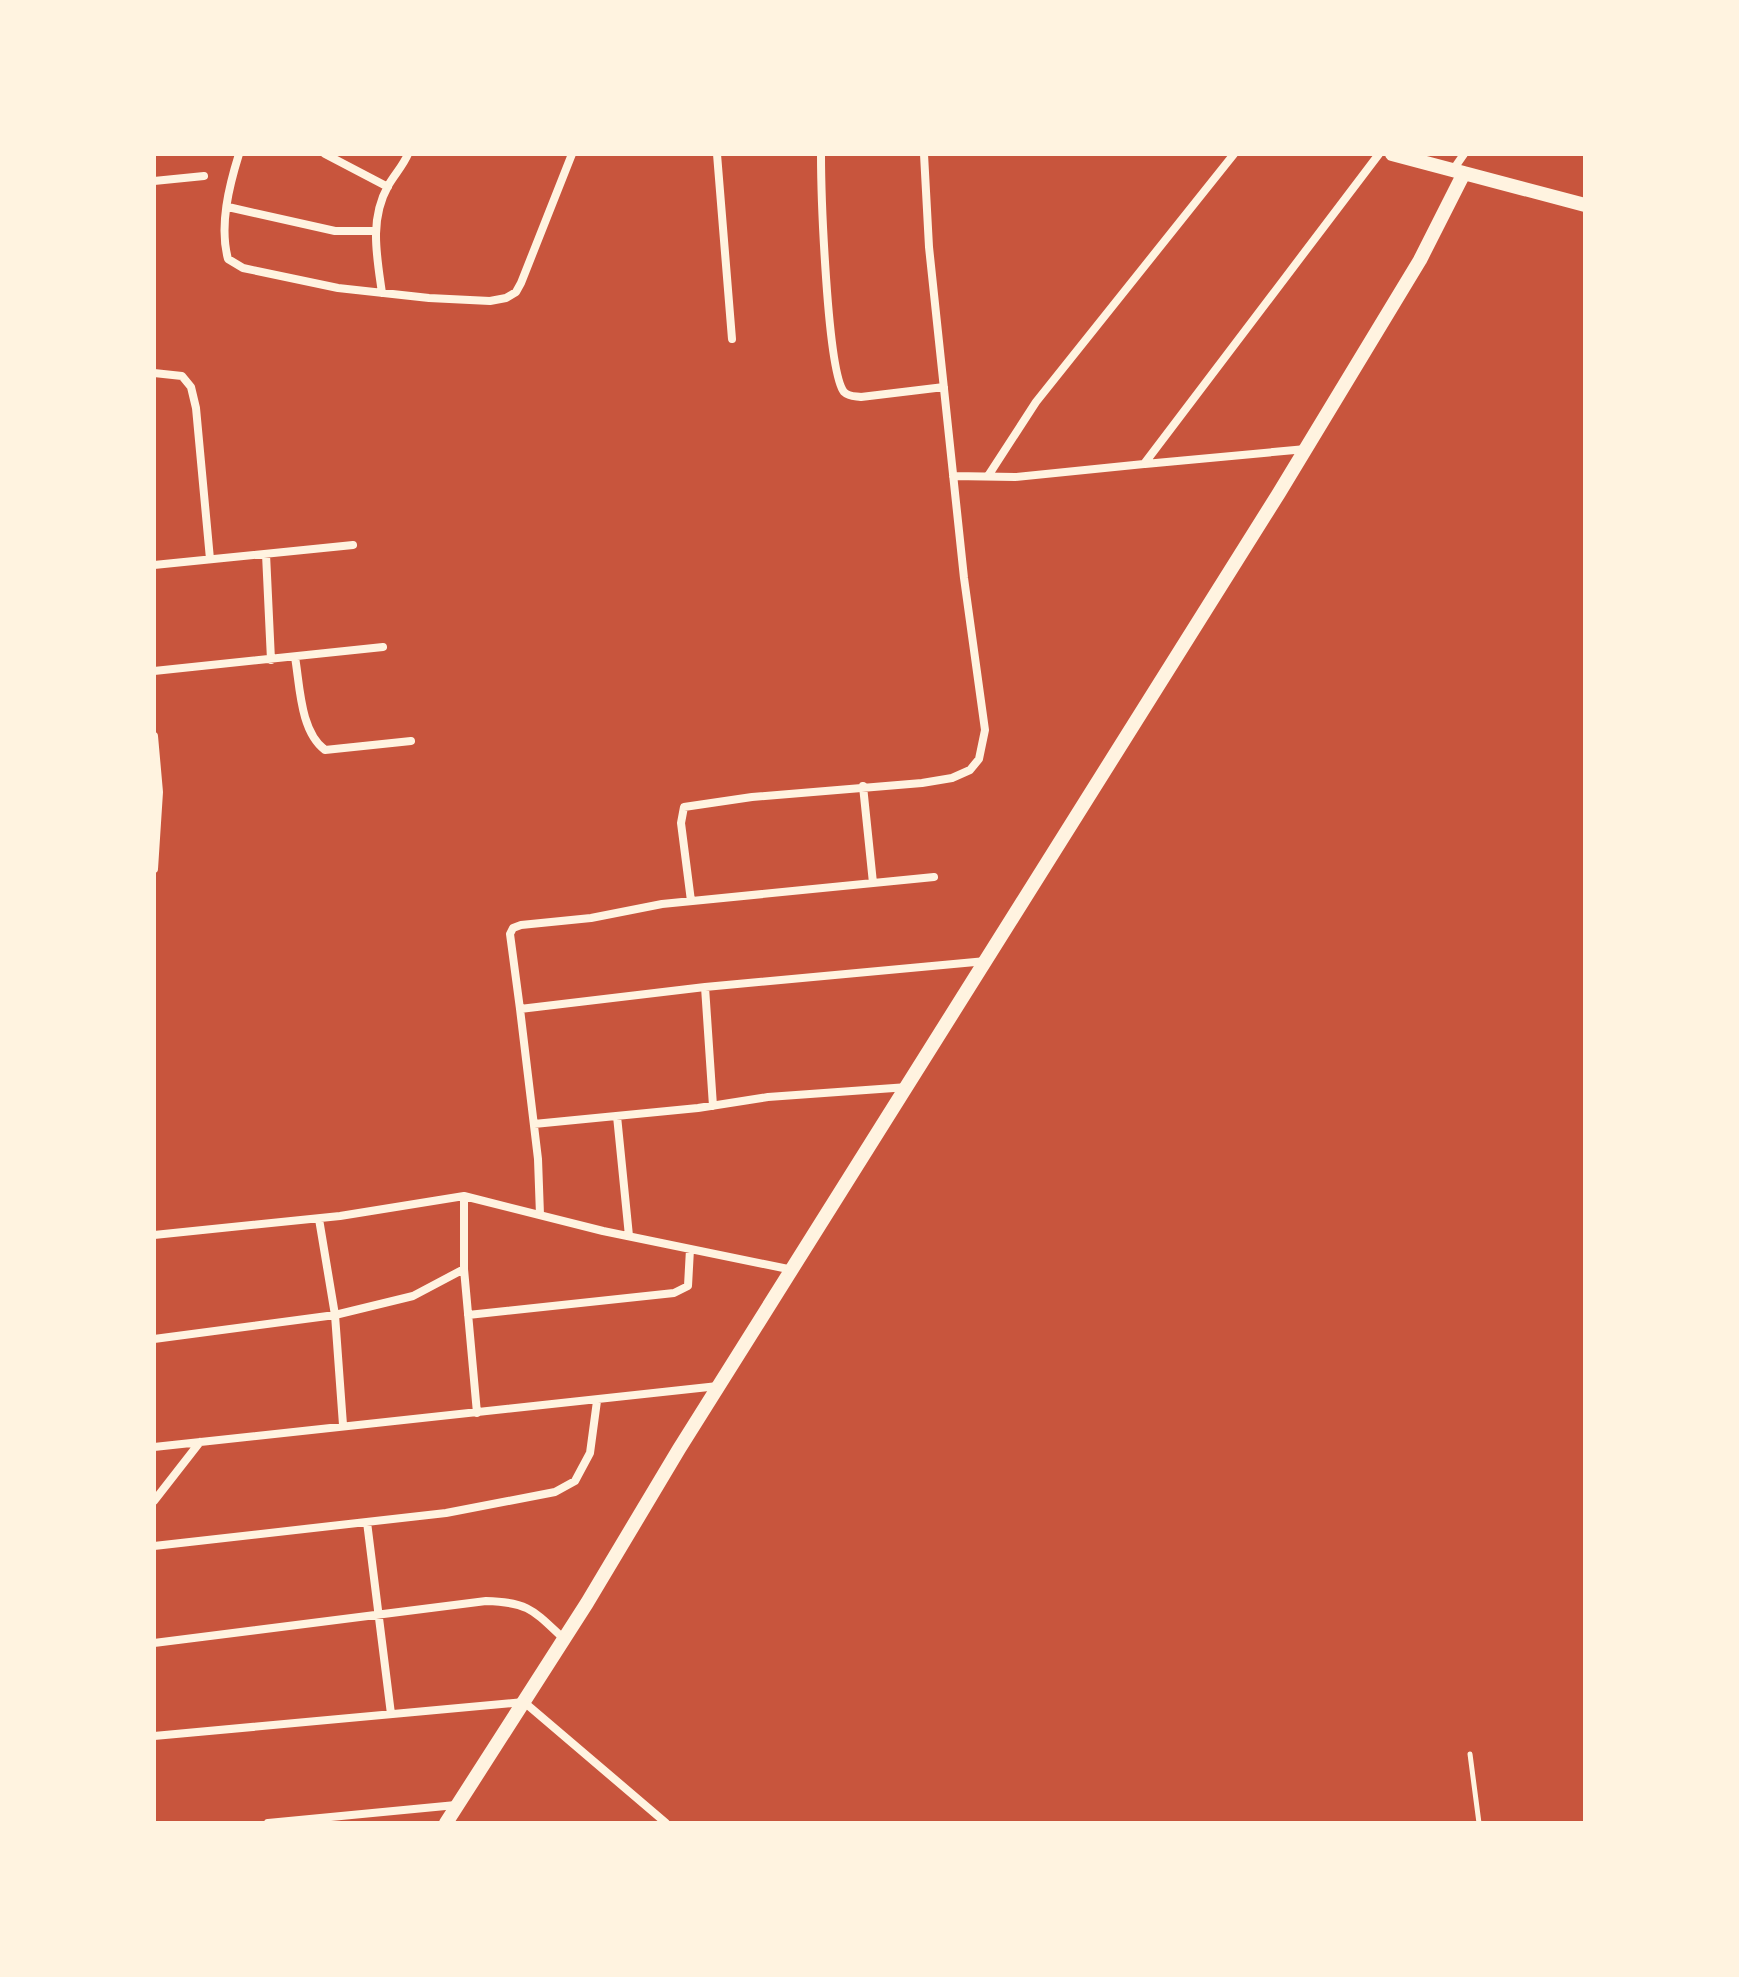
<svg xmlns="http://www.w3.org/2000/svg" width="1739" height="1977" font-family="'Archivo Narrow',sans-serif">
	<rect width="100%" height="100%" fill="#c8553d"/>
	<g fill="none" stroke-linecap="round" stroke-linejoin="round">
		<!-- service -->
		<path stroke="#fff3e0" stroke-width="5" d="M1470,1754L1479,1823"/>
		<!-- minor -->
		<path stroke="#fff3e0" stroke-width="8" d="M239,154C229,186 219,226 228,259L243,268L338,288L429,298L490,301L506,298L516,292L521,283L572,154
			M325,154L388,187
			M717,154L732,339
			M821,154C821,191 827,371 844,392C849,397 855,396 861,397L944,387
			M1453,170L1464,154
			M154,181L204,176
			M228,207L335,231H376
			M382,293C377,257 369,220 388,186C394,175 403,166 408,154
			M154,373L182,376L191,387L196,408L210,559
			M1145,464L1306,449
			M953,476L1015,477L1144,464L1379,154
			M988,476L1036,402L1234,154
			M266,554L271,660
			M154,565L353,545
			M295,657C300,686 300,731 325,750L411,741
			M154,671L383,647
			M154,736L159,792L154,869
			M863,786L873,883
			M691,901L681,823L684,807L752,797L922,783L952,778L970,770L979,759L985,730L964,578L929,247L924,154
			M705,987L713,1106
			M520,1009L510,934L513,928L521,925L591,918L662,904L934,877
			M617,1116L629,1236
			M534,1124L698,1108L768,1097L908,1087
			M540,1215L538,1159L520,1009L705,987L986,961
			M319,1219L335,1315L343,1425
			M154,1235L340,1216L464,1196
			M464,1269L477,1413
			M468,1315L674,1293L688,1286L690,1249
			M154,1339L335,1315L413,1296L464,1269V1196L603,1231L793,1270
			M154,1447L718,1386
			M154,1501L200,1442
			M367,1522L391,1714
			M154,1546L446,1513L555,1492L575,1481L590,1453L597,1401
			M154,1643L486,1601C529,1602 534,1611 564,1639
			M154,1736L524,1702L666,1823
			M268,1823L456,1805"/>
		<!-- tertiary -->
		<path stroke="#fff3e0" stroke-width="14" d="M1392,154L1585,205
			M446,1823L587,1603L679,1449L1279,493L1420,260L1464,173"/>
	</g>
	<!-- border -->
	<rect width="1739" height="1977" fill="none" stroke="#fff3e0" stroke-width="312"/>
</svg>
